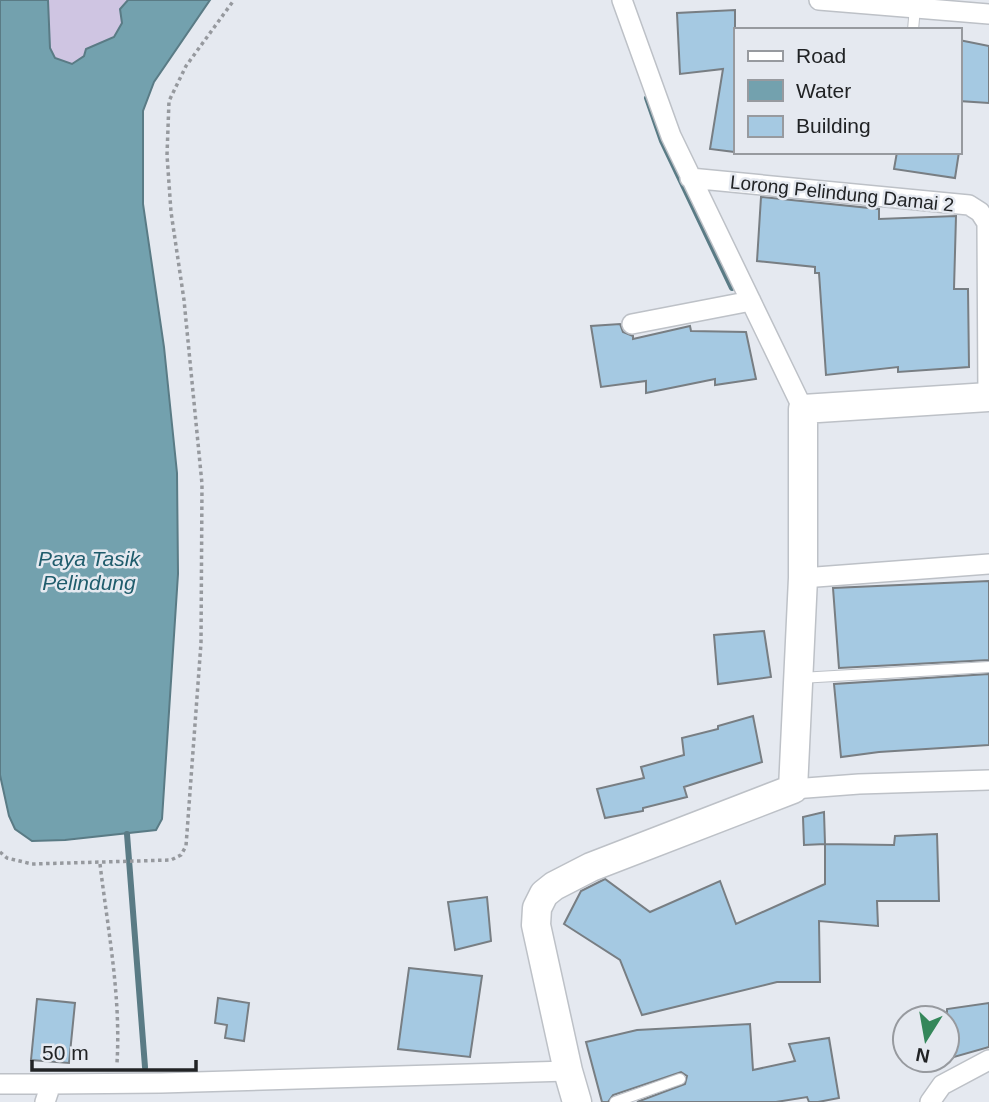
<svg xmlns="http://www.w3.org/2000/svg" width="989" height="1102" font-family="Arial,sans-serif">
	<rect width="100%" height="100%" fill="#e5e9f0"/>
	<!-- green -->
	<path fill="#cfc5e2" d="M48,0H128L120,9L122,23L114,38L86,49L84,56L72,64L55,58L50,49Z"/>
	<!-- water -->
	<path fill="#73a1ae" stroke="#5a7b85" stroke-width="2" d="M0,0H48L50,48L55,58L72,64L84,56L86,49L114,37L122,23L120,9L128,0H210L154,82L143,111V204L164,347L177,473L178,574L162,819L156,830L65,840L32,841L15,829L9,816L0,775Z"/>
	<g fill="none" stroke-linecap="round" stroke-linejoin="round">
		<!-- stream -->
		<path stroke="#5a7b85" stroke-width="6" d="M647,98L662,141L732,288
			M127,834L145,1067"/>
	</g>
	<!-- building -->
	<path fill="#a5c9e2" stroke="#787e83" stroke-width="2" d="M735,10V152L710,149L723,69L680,74L677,13Z
		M959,40L989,46V103L959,101Z
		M897,152H959L955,178L894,169Z
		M761,197L879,209V219L956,216L954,289H968L969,367L898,372V367L826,375L819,273H815V267L757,261Z
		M620,324L623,332L633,336V339L690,326L691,331L746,332L756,379L715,385V379L646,393V381L601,387L591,326Z
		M989,581V660L839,668L833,588Z
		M764,631L771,677L718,684L714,635Z
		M989,674V745L879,752L841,757L834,684Z
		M753,716L762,762L684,787L687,797L643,808V811L605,818L597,789L644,778L641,767L684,755L682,738L718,729V726Z
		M824,812L825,844L804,845L803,817Z
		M937,834L939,901H877L878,926L819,921L820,982H777L642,1015L620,960L564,924L581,891L605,879L650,912L720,881L736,924L825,884V844L894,845L895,836Z
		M487,897L491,941L455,950L448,902Z
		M409,968L482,976L470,1057L398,1049Z
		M218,998L249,1003L244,1041L225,1038L227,1025L215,1023Z
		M37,999L75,1003L69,1063L31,1060Z
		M989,1003V1047L947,1059V1009Z
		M750,1024L753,1070L795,1061L789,1044L829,1038L839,1098L818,1102H809L807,1097L776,1102H637L685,1084L687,1076L681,1072L613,1095L608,1102H602L586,1042L637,1030Z"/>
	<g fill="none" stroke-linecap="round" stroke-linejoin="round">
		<defs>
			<path id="lane" d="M913,30L915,7
				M800,678L989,667
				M615,1102L680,1079"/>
			<path id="street" d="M622,0L671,136L803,409
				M819,0L989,14
				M690,178L969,205L980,212L987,223L988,397
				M632,324L751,301
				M803,578L989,564
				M793,789L859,784L989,780
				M0,1084H51
				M45,1102L51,1084L161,1083L568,1071
				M930,1102L942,1085L989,1060"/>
			<path id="secondary" d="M577,1102L568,1071L536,925L537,908L544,894L554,886L591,867L793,789L803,578V409L989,397"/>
		</defs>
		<!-- lane casing -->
		<use href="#lane" stroke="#bdc1c7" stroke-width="12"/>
		<!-- street casing -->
		<use href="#street" stroke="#bdc1c7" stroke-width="22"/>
		<!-- secondary casing -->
		<use href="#secondary" stroke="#bdc1c7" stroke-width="31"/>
		<!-- path -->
		<path stroke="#96999e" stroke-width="3.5" stroke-dasharray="3.5 3.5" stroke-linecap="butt" d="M0,852L7,858L32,864L171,860L181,855L186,846L201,643L202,484L184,300L171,212L167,155L169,101L186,66L234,0
			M100,864C108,931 121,996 117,1063"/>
		<!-- lane -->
		<use href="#lane" stroke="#fff" stroke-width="10"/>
		<!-- street -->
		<use href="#street" stroke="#fff" stroke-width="19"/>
		<!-- secondary -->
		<use href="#secondary" stroke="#fff" stroke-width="28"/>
	</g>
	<g text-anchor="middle" stroke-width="5" stroke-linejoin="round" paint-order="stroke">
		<!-- street labels -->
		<g font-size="19" fill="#212325" stroke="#e5e9f0">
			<text transform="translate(842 193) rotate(6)" y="7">Lorong Pelindung Damai 2</text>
		</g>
		<!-- water labels -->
		<g font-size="21" font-style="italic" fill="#1f5c6c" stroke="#e5e9f0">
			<text x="89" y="566">Paya Tasik<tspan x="89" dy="24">Pelindung</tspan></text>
		</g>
	</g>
	<!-- legend -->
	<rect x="734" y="28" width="228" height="126" fill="#e5e9f0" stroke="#979a9f" stroke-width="2"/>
	<rect x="748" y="51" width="35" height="10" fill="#ffffff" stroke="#979a9f" stroke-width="2"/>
	<text x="796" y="63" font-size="21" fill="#212325">Road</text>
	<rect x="748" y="80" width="35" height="21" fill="#73a1ae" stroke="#979a9f" stroke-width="2"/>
	<text x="796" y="98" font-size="21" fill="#212325">Water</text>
	<rect x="748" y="116" width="35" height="21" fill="#a5c9e2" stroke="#979a9f" stroke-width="2"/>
	<text x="796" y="133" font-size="21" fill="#212325">Building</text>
	<!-- north arrow -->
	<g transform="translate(926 1039) rotate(191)"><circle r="33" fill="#e5e9f0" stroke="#979a9f" stroke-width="2"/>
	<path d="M0-5L12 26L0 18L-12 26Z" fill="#34875a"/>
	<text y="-10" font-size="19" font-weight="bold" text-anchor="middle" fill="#212325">N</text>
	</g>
	<!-- scale -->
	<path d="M32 1060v10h164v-10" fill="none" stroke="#212325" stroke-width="3.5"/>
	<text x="42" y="1060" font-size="21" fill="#212325" stroke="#e5e9f0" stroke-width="5" paint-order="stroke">50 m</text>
</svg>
